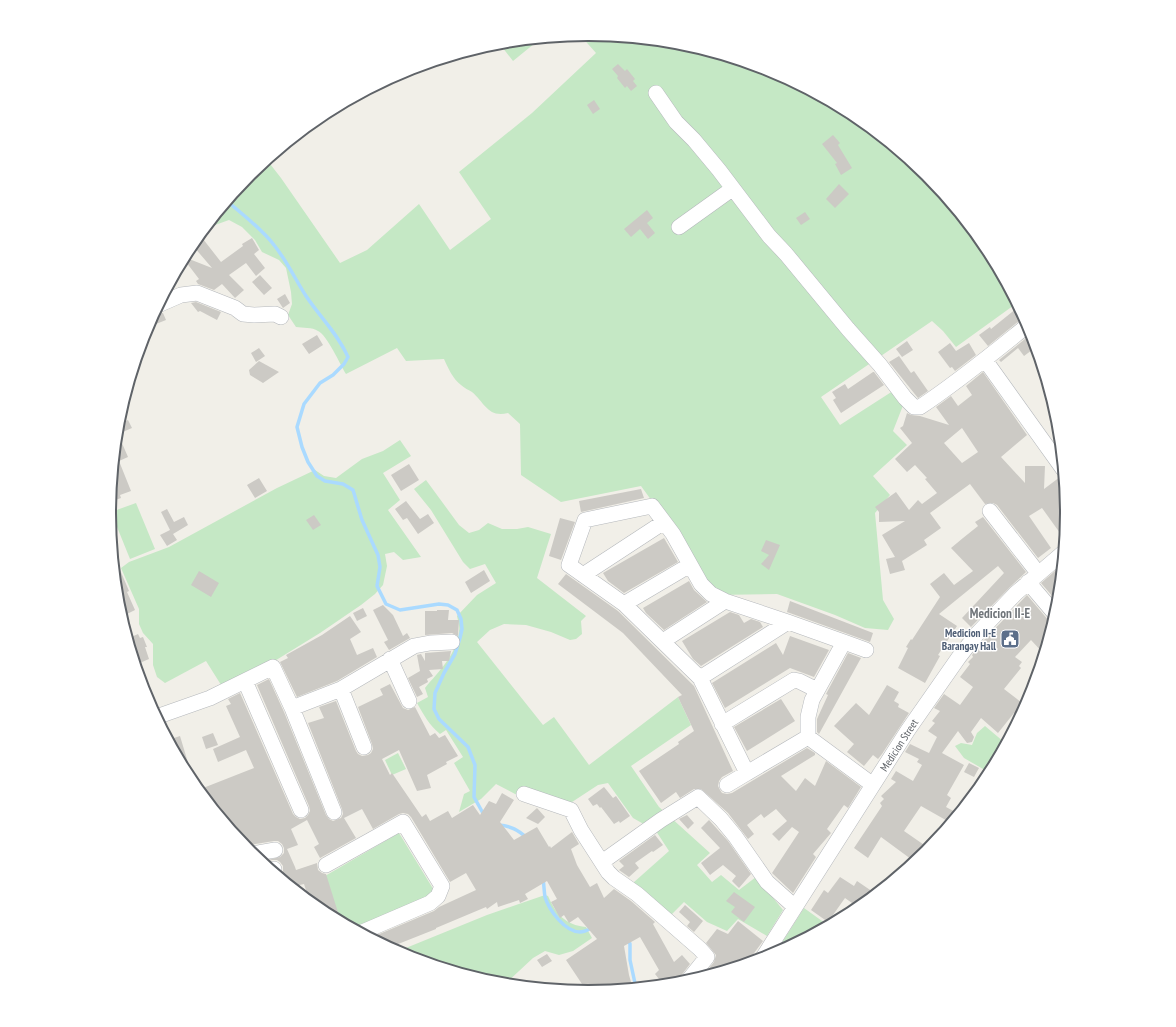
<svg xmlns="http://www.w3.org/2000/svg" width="1176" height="1027" font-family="'PT Sans Narrow',sans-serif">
	<rect width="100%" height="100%" fill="#f1efe8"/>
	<!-- green -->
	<path fill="#c5e8c5" d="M588,34L682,43L772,71L855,115L927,175L987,247L1017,303L956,347L943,331L932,321L821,397L840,425L896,389L904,403L893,431L907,445L873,476L890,495L875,513L883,600L894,619L888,630L865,628L835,615L777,594L715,595L678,537L641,486L561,502L521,475L520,424L508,413C488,418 485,403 472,392C469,390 464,388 461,385C453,379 448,368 444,359L406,361L397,348L346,374C340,364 327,335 318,331C312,327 303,328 296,327L288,315L292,304L291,292L286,268L279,260L262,252L255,240L242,227L229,220L215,225L189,247L249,174L267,160L281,178L340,263L367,250L419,204L450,250L491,219L459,172L532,113L596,53L580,35Z
		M540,39L513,61L499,43Z
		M400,440L411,456L383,473L400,500L388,510L421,557L403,560L394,552L385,554L387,566L383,585L375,594L361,605L320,633L273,662L223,688L206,661L165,683L157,677L153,665V644L143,633L139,624V609L121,568L129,562L169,547L277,488L315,470L324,476L336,478L362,459L383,451Z
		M426,480L459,525L469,533L479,530L488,523L502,529H517L528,527L551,534L537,578L586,616L581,621L582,634L576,639L570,640L551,632L526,625L504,624L490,630L477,642L543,725L554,717L589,765L678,697L691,725L631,766L659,807L710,853L697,865L712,882L721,875L739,890L756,877L783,910L767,936L738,919L727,931L707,922L684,902L670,916L633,883L669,851L656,831L633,818L608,783L598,785L569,804L524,786L517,795L496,784L481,799L459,812L464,794L470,791L454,763L463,757L446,730L440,734C429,725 424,715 417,703L428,697L425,688C439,671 457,654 459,631C460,626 458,621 457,616L477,595L496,583L485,564L470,569L463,562L431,510L414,489Z
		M136,503L155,549L130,559L111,512Z
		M1018,722L990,773L964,758L955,746L961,743L972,745L977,733L985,726L1004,742Z
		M398,753L406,769L392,775L385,760Z
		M399,833L435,892L425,906L357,931L340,922L325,876Z
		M545,895L548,896C556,914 565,925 586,927L592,938L573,951L559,955L545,951L533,958L504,985L494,984L404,956L396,952L487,915Z
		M804,908L829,926L774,955Z"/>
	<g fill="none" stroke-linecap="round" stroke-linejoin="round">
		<!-- stream -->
		<path stroke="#aadaff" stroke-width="3.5" d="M227,201C243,215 261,228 274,245C287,261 295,279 306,296C320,317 338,334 348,357L344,364L333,375L320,383L304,404L297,427L302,447L308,462L317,476L325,481L343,484L353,490L362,520L378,555L380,567L377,586L386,604L400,610L439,604L448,605L457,610L461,619L462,629L460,638L455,654L444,673L435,693L434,709L439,719L468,747L475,765L474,797L484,815
			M499,825C511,826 518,830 527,838
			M543,878C544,885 544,891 545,897C549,910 565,932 580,932C584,932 588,930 592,928
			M628,939L630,944V960L636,988"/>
	</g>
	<!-- building -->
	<path fill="#cccac5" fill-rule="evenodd" d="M618,64L625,71L627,69L635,79L633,81L637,86L631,91L627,86L625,88L617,78L618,76L612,69Z
		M594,100L600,109L593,114L587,105Z
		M833,135L840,143L838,145L852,168L841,175L835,164L837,163L822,144Z
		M839,184L849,194L835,208L826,199Z
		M647,210L653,218L647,223L655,233L648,239L640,229L631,237L624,229Z
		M805,212L810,219L801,225L796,218Z
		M252,238L259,250L254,254L265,268L256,276L246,263L229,275L244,290L235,298L222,284L214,290L198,284L196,281L199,279L183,258L184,257L212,268L194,247L203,239L221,262L243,246L242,244Z
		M260,275L272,288L264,295L252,282Z
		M285,294L290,303L283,308L277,299Z
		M196,302L221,312L217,320L200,311L198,312L191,303Z
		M1017,308L1024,317L988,346L979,335L990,327L991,329Z
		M154,313L157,314L163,313L166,320L146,328Z
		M317,335L323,345L309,354L302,344Z
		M1030,335L1035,342L1036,347L1024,356L1018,348L1001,362L999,360Z
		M907,341L913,350L902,357L896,349Z
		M950,343L956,351L969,343L976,355L955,371L952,367L950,368L938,352Z
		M259,348L265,356L256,362L251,353Z
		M899,356L911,373L914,371L928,391L918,398L889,362Z
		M259,361L279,372L263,383L250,375L249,370Z
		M873,372H874L884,385L841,413L833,400L836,398L832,392L845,384L848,389Z
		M983,372L1027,435L1001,457L1025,483V466H1045L1044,489L1060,477L1064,478L1068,514L1065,540L1042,508L1029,516L1051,548L1038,558L997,505L993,503L985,504L970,484L930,513L941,528L924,540L927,545L902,561L905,570L890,574L886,559L895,557L882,535L905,521L879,522V512L875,507L896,492L909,510L918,500L922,504L937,493L925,479L927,478L915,465L907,472L895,459L912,443L900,428L903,426L907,413L911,415L920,416L949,425L936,407L951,396L958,406L972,395L966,386ZM962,428L978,452L962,463L944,443Z
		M128,420L132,428L118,434L128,457L119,461L131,491L120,495L121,498L110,502L117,425Z
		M409,464L419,480L401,491L391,475Z
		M259,478L267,491L255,498L247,485Z
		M641,489L644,498L581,512L579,501Z
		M406,501L420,519L428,514L434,523L418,534L407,518L403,520L395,509Z
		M167,509L174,522L184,517L188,525L173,534L177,540L167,546L160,535L170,530L161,512Z
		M314,515L321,525L313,530L306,520Z
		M983,517L1026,572L1010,587L971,627L962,618L1004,573L998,566L939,614L957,626L938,655L940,656L925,683L898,668L908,648L906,647L911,639L912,640L940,597L930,584L944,573L954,585L973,571L951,548L963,538L978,526L975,522Z
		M560,518L575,522L561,560L549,556Z
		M664,538L678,562L624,593L608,581L603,573Z
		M766,540L780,545L769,570L761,564L769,555L761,551Z
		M115,558L129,591L127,592L135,610L121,617L118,607L113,559Z
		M1062,565L1061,583L1059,604L1041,583Z
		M484,570L490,581L471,593L465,582Z
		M199,571L219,583L211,597L191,585Z
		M566,574L618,611L694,686L733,771L722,777L719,781L718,786L720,790L722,793L727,794L732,793L807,748L815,753V755L781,776L796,791L805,778L815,786L826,761L861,787L848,808L844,805L827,829L831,833L813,854L816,857L793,893L772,873L799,832L792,827L779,841L772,834L787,821L776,809L764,818L761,814L747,825L754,834L748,839L728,813L701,789H694L680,798L676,792L661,803L639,771L679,744L678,742L694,731L678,697L682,695L623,633L558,584Z
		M689,581L694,590L707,602L664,630L646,613L643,608Z
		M1027,595L1049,621L1053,624L1044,654L1031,640L1015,657L1022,662L1019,666L1021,668L1004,689L1026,706L1020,717L1014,713L998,733L981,718L971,732L974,737L972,742L967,743L958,731L942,753L964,765L947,795L951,798L946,807L959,814L951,823L921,806L904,831L930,849L915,862L881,837L868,858L854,848L882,806L880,803L884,799L881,796L896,782L891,779L896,771L913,781L922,765L917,762L919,759L905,752L910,744L929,753L937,737L928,731L935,723L932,721L940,711L934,708L944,694L960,705L973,687L960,677L970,664L968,662L973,657L972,655L985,639Z
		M790,601L873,633L870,642L787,612Z
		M383,605L393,615L403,636L407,633L410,638L389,650L384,642L388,640L373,610Z
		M363,608L367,616L357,621L353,613Z
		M437,610H449L448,620H459L458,636L452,633L425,635V611H437Z
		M730,612L739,615L744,623L751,619L760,622L763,627L701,666L693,659L682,641Z
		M350,616L361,632L350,639L357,655L373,648L377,657L337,681L297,697L280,662L288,658L286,655L322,635Z
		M138,634L140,638L143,637L147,647H145L149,659L135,665L127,639Z
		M790,636L829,650L814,677L790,668L725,708L712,683L776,643L783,655Z
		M451,651L449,661H442L443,669L429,670L433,676L427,679L428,682L419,687L423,694L417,697L408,678L420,671L417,655L421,654L425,661V653Z
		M848,653L861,658L819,734L817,732V719L828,695L826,694Z
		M269,679L284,712L326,815L329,819L333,821L341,818L343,814L342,809L308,723L324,718L319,707L336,701L356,751L358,754L362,756L368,755L371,753L373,749L372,744L358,707L383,695L380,689L390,684L403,708L408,710L415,707L430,736L435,733L439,738L445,735L458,756L446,762L447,764L427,775L431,788L417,791L399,750L382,759L390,775L392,773L422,817L426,814L430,821L448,811L452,818L473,805L480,815L489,801L496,804L502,793L514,800L500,822L514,840L537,827L549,847L550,846L551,848L572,832L579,844L571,849L577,865L590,887L597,883L604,898L614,889L631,901L655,922L653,924L674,962L682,955L690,964L680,977L678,984L650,987L659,979L655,974L659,970L640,937L624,946L629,975L633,989L588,993L566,960L597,939L578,917L569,923L564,915L560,918L551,902L557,899L547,881L525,894L528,899L520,903L519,900L498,907L497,902L487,909L486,907L436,928V929L388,948L370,938L434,911L439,907L476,890L466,873L450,882L411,817L408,814L403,813L399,814L373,829L362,809L344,818L356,838L320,858L314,847L319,844L307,820L291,829L298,845L287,849L295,867L296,870L317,863L318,870L322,873L326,874L341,922L321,912L310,902L304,884L291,887L278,877L283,871V866L280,862L277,860H272L263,864L260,862L280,857L284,853V848L282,844L278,841H274L250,845L245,848L198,790L254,768L246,750L218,762L213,749L240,737L226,706L231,704L228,699L240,693L293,814L296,817L300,819L305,818L308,815L310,811L309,806L257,685Z
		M887,685L899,692L894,701L899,704L898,707L909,713L882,754L878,759L873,755L864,766L847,752L854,744L834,726L856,703L869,715Z
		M781,699L795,721L747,751L734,727Z
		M213,733L218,745L206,749L202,737Z
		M180,736L192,776L188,777L168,740Z
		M969,763L979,768L974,777L964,772Z
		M604,787L613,798L616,796L630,816L620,823L619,821L614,824L601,807L600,808L597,804L593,806L588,799Z
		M537,808L545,817L538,824L526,818Z
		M687,815L694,823L688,829L679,819Z
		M709,820L728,841L751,874L739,888L732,881L736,876L723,865L710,875L701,863L720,848L701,828Z
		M655,835L663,845L653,852L652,851L635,863L639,868L629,877L619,870L624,866L619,861Z
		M840,877L854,886L857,881L876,894L859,908L845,898L828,922L811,910L824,890L828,893Z
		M734,892L755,907L744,922L731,912L735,907L726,901Z
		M685,905L703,921L694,932L687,926L690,922L679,912Z
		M738,921L763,941L746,964L710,975L706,972L714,962L716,955L706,943L717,929L728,934Z
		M547,954L552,961L542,967L537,960Z"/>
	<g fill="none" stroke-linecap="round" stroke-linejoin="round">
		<defs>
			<path id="minor" d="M656,93L676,122L694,140L719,170L769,236L786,254L848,329L880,365L905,398L914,407H920C958,382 993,353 1028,325
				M679,227L732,189
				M158,305L181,295L197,293L235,308L243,314L254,315L275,314L281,317
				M985,360L1063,469
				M652,506L673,534L701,584L711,594L725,601L788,622L844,642L812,700L808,717V737L747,773L700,678L624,604L569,565L585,520Z
				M990,511L1038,573
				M583,575L664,522
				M1028,582L1056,615
				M624,604L690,565
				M663,641L725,601
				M844,642L866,650
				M390,659L409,701
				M700,678L788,622
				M245,681L301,810
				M341,689L364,747
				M292,708L341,689L414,646L430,643L452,642
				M156,717L210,698L273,667L292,708L334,812
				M722,724L794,680L799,681L817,690
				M808,737L873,785
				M727,785L747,773
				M524,794L571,810L581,830L608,872L614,878L637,894L700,949L707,957L687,982
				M251,854L275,850
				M602,862L661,820L698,797L721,819L735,836L767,882L795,907
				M326,865L403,822L442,886L438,896L430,903L360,933
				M270,870L274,869
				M762,959L908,730L959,657L977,634L1016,593L1064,552"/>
		</defs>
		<!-- minor casing -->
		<use href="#minor" stroke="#b5b8bc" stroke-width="16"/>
		<!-- minor -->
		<use href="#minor" stroke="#fff" stroke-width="15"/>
	</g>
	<!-- icons -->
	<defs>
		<symbol id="civic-square" viewBox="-11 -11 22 22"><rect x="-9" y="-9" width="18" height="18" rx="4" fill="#5c6f8a" stroke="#fff"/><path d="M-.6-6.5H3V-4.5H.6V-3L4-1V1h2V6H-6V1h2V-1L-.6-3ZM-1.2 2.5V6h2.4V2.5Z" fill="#fff"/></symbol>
	</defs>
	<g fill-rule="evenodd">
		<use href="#civic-square" x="999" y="628" width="22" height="22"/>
	</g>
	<g text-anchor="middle" stroke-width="3" stroke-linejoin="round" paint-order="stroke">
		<!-- service labels -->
		<g font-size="11" font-weight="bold" fill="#4e5e75" stroke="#fff" text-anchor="end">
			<text x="996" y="637">Medicion II-E<tspan x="996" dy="13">Barangay Hall</tspan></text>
		</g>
		<!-- street labels -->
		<g font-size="11" fill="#5f6368" stroke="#fff">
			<text transform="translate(899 745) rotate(-57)" y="4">Medicion Street</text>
		</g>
		<!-- quarter labels -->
		<g font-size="13" font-weight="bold" fill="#70757a" stroke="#fff">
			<text x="1000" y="618">Medicion II-E</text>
		</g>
	</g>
	<!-- crop -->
	<path d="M0 0H1176V1027H0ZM116 513a472 472 0 1 1 944 0a472 472 0 1 1-944 0Z" fill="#fff" fill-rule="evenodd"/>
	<path fill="none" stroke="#5f6368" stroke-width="2" d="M116 513a472 472 0 1 1 944 0a472 472 0 1 1-944 0Z"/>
</svg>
